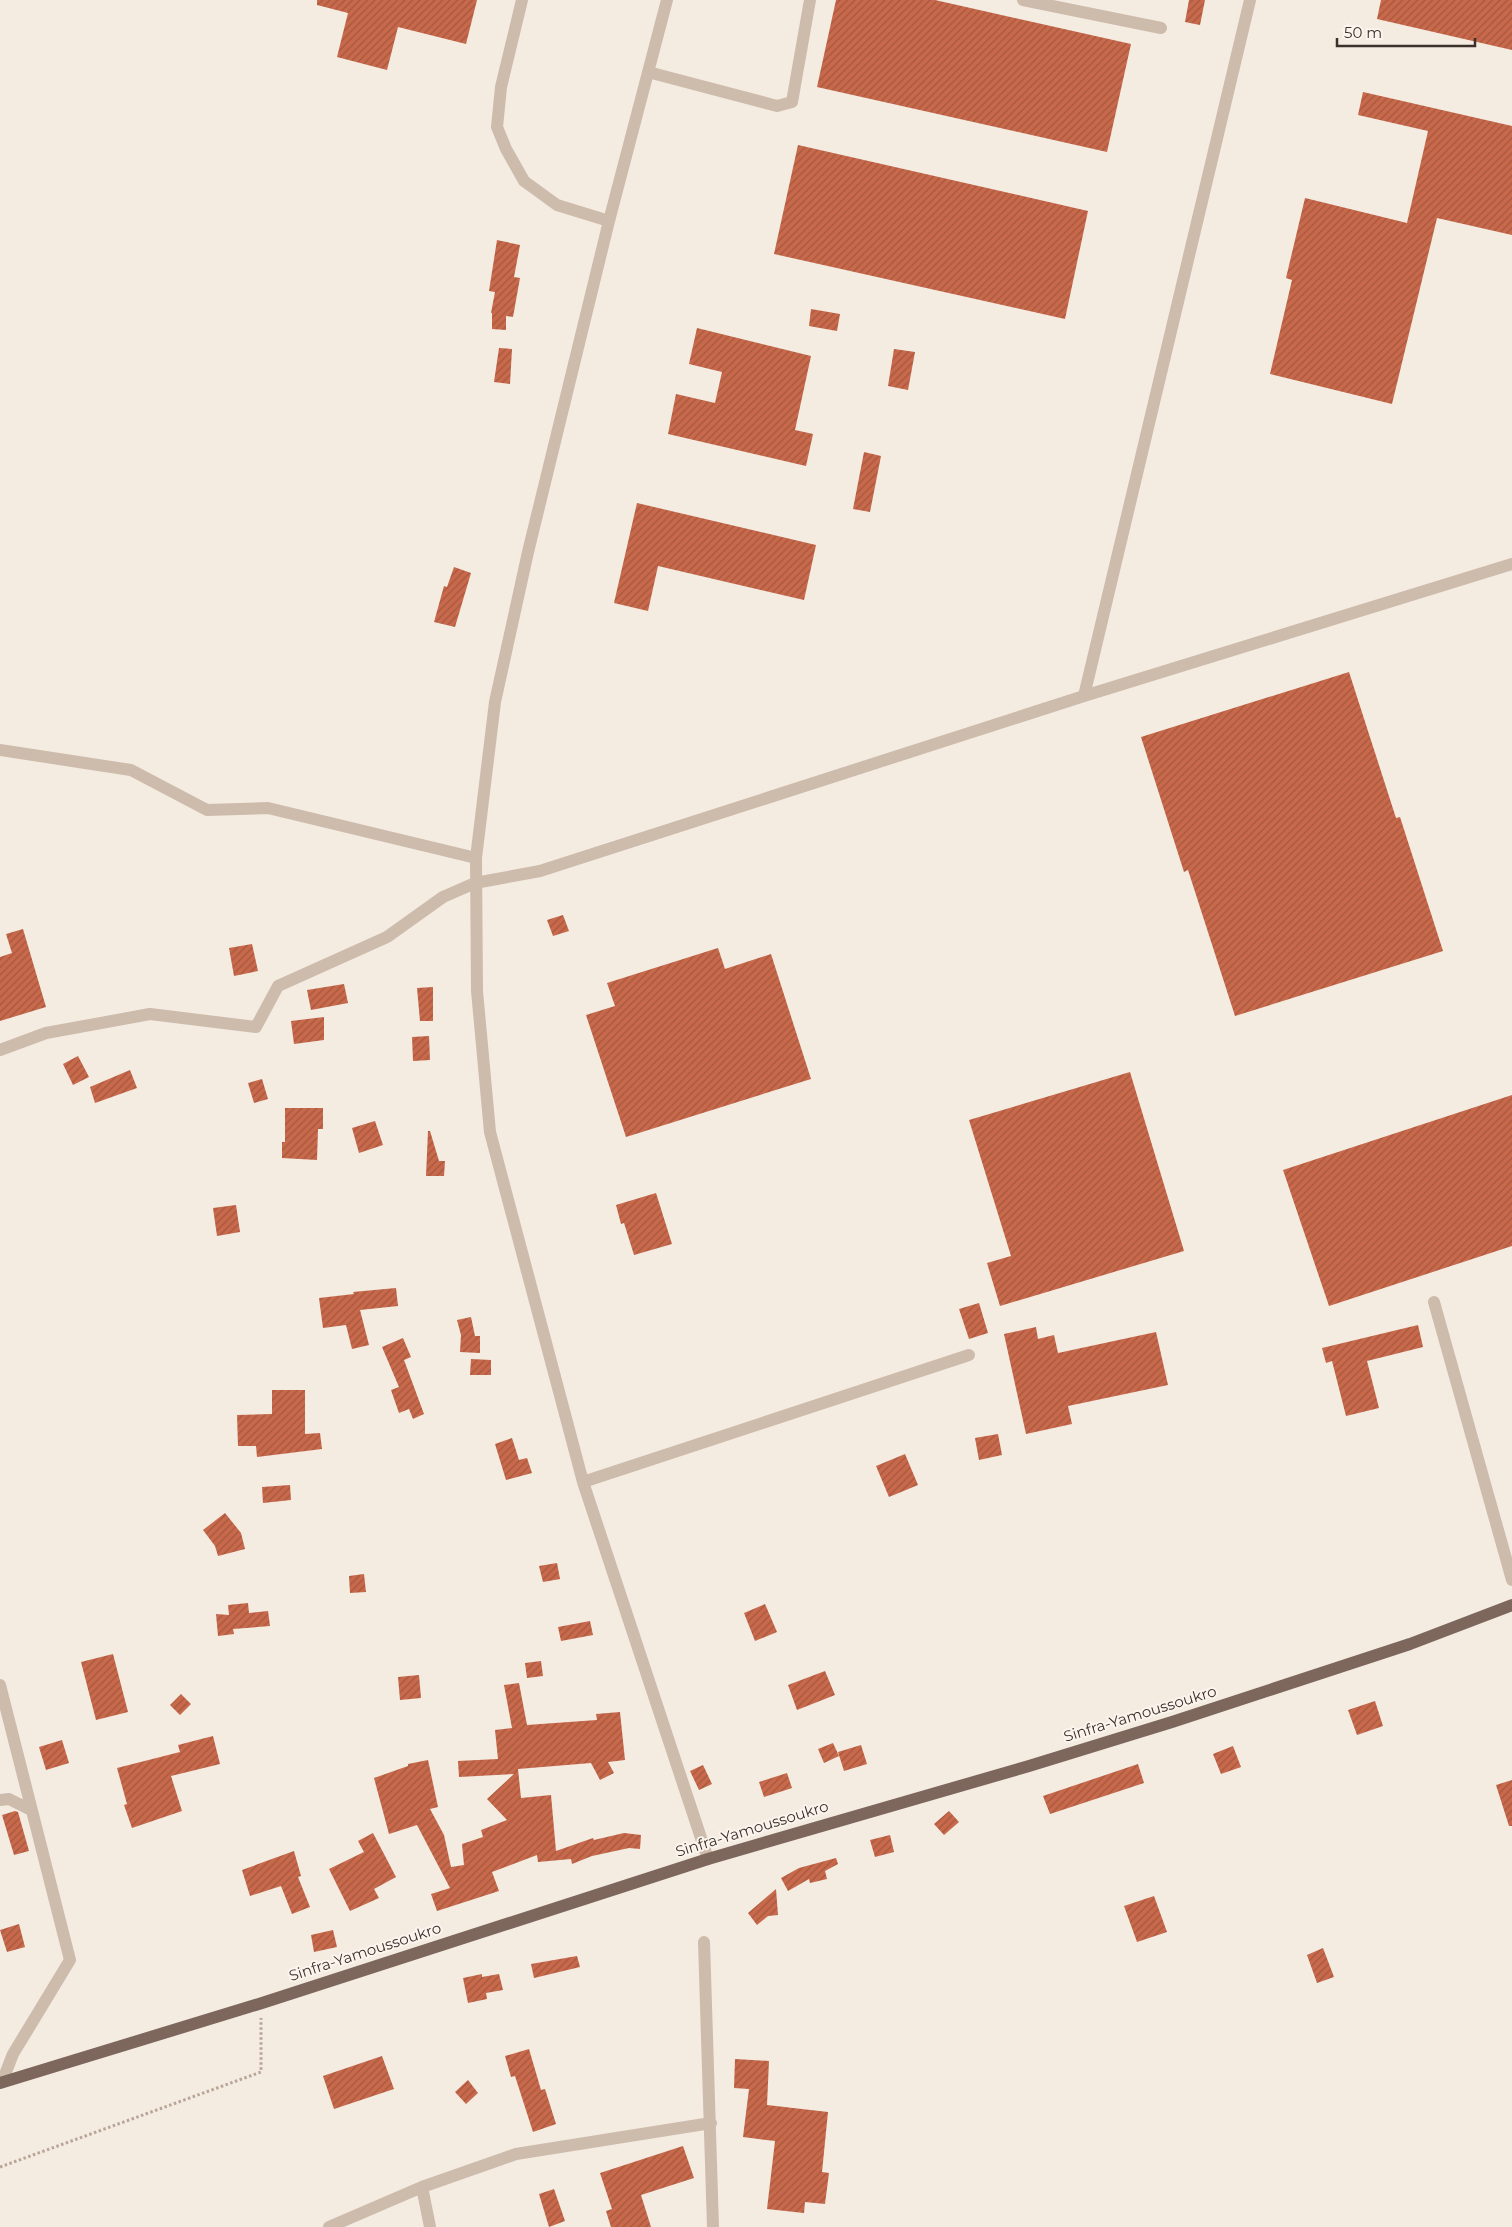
<svg xmlns="http://www.w3.org/2000/svg" width="1512" height="2227" font-family="Montserrat,sans-serif">
	<defs>
		<pattern id="building-hatch" width="6" height="6" patternUnits="userSpaceOnUse" patternTransform="scale(1.25)"><rect width="6" height="6" fill="#c8694b"/><path d="M-1 1l2-2M0 6l6-6M5 7l2-2" fill="none" stroke="#a4573f"/></pattern>
	</defs>
	<rect width="100%" height="100%" fill="#f4ebe1"/>
	<!-- building -->
	<path fill="url(#building-hatch)" d="M317,0H477L466,44L398,27L387,70L337,57L348,13L317,5Z
		M836,0H935L1131,44L1107,152L817,87Z
		M1189,0H1205L1200,25L1185,22Z
		M1381,0H1512V50L1377,19Z
		M1363,92L1512,126V235L1437,218L1392,404L1270,374L1292,280L1286,278L1305,198L1407,223L1428,131L1358,115Z
		M798,145L1088,211L1065,319L774,254Z
		M497,240L520,245L514,277L520,278L513,317L506,316V330L492,329V313H491L495,292L489,291Z
		M811,309L840,314L837,331L809,326Z
		M697,328L811,356L795,430L813,434L806,466L668,434L676,394L715,403L722,372L689,364Z
		M499,348L512,349L510,384L494,382Z
		M894,349L915,352L908,390L888,386Z
		M864,452L881,456L870,512L853,509Z
		M637,503L816,545L804,600L658,566L648,611L614,603Z
		M454,567L471,573L455,627L434,622L444,586L447,587Z
		M1349,672L1396,818L1400,817L1443,951L1235,1016L1188,870L1184,872L1141,737Z
		M563,915L569,931L553,936L547,920Z
		M23,929L46,1007L0,1021V957L12,953L6,934Z
		M252,944L258,971L234,976L229,948Z
		M718,948L725,969L771,954L811,1079L626,1137L586,1015L615,1006L607,983Z
		M344,984L348,1003L311,1010L307,990Z
		M433,987V1021H420L417,988Z
		M324,1017V1040L294,1044L291,1021Z
		M429,1036L430,1060L413,1061L412,1037Z
		M78,1056L89,1077L73,1085L63,1064Z
		M130,1070L137,1088L95,1103L90,1087Z
		M1130,1072L1184,1251L1000,1306L987,1263L1011,1256L969,1120Z
		M262,1079L268,1099L254,1103L248,1083Z
		M1512,1095V1246L1329,1306L1283,1170Z
		M285,1108H323V1129H318L317,1160L282,1158V1142H285Z
		M375,1121L383,1145L359,1153L352,1128Z
		M428,1131H430L439,1161H445L444,1176H426Z
		M656,1193L672,1244L634,1255L624,1223L621,1224L616,1205Z
		M236,1205L240,1232L217,1236L213,1208Z
		M396,1288L398,1306L360,1310L369,1345L352,1349L346,1325L323,1328L319,1298L354,1294L353,1292Z
		M979,1303L988,1333L969,1339L959,1309Z
		M471,1317L475,1336H480V1353L460,1352L461,1335L457,1320Z
		M1418,1325L1423,1347L1367,1361L1379,1408L1346,1416L1332,1361L1326,1363L1322,1348Z
		M1036,1327L1038,1339L1054,1335L1058,1353L1156,1332L1168,1385L1068,1406L1072,1424L1026,1434L1004,1334Z
		M403,1338L411,1357L404,1360L424,1414L413,1419L409,1409L399,1413L391,1390L399,1387L382,1347Z
		M471,1359L491,1360V1375H470Z
		M272,1390H305V1434L320,1433L322,1449L257,1457L256,1446H238L237,1415L272,1414Z
		M998,1434L1002,1455L979,1460L975,1438Z
		M512,1438L519,1460L527,1458L532,1473L506,1480L495,1444Z
		M905,1454L918,1485L889,1497L876,1466Z
		M290,1485L291,1500L263,1503L262,1487Z
		M225,1513L241,1533L245,1549L218,1556L215,1546L203,1530Z
		M557,1563L560,1579L543,1582L539,1566Z
		M364,1574L366,1592L350,1593L349,1576Z
		M248,1603L249,1613L268,1611L270,1626L233,1629L234,1634L218,1636L216,1614L229,1615L228,1605Z
		M765,1604L777,1632L755,1641L744,1613Z
		M590,1621L593,1635L561,1641L558,1627Z
		M113,1654L128,1712L96,1720L81,1662Z
		M541,1661L543,1676L527,1678L525,1663Z
		M825,1671L835,1695L797,1710L788,1685Z
		M419,1675L421,1698L400,1700L398,1677Z
		M519,1683L527,1725L597,1720L596,1714L620,1712L625,1760L608,1762L614,1773L600,1780L591,1763L518,1769L521,1798L551,1795L556,1851L593,1838L594,1840L624,1833L641,1835L640,1849L629,1848L592,1856L572,1864L571,1859L538,1862L537,1855L492,1872L499,1891L437,1911L431,1894L450,1888L417,1825L389,1834L374,1778L408,1766V1764L428,1760L438,1807L430,1809L444,1835L451,1867L464,1865L462,1844L483,1837L481,1830L507,1820L487,1799L514,1774L459,1777L458,1761L498,1759L495,1730L512,1728L504,1685Z
		M181,1694L191,1704L180,1715L170,1705Z
		M1375,1701L1383,1726L1357,1735L1348,1710Z
		M213,1736L220,1764L171,1776L182,1811L132,1828L124,1805L127,1804L117,1768L180,1752L178,1745Z
		M62,1740L69,1763L46,1770L39,1747Z
		M833,1743L839,1756L824,1763L818,1749Z
		M861,1745L867,1764L844,1771L838,1752Z
		M1233,1746L1241,1767L1221,1774L1213,1754Z
		M1138,1764L1144,1783L1050,1814L1043,1796Z
		M703,1765L712,1784L699,1790L690,1771Z
		M787,1773L792,1788L764,1797L759,1782Z
		M1512,1780V1826H1509L1496,1785Z
		M15,1811L18,1812L29,1851L14,1855L2,1815Z
		M949,1811L959,1822L944,1835L934,1824Z
		M373,1833L396,1877L374,1889L379,1898L350,1911L329,1869L364,1852L358,1841Z
		M890,1835L894,1852L875,1857L870,1840Z
		M294,1851L301,1876L298,1877L310,1907L292,1914L281,1886L250,1896L242,1870Z
		M836,1858L838,1864L825,1871L827,1879L810,1883L809,1879L788,1891L781,1878L799,1868Z
		M776,1889L778,1915L768,1916L757,1925L748,1913Z
		M1154,1896L1167,1932L1137,1942L1124,1906Z
		M19,1924L25,1947L7,1952L0,1930Z
		M333,1930L337,1947L314,1952L311,1935Z
		M1323,1948L1334,1977L1317,1983L1307,1955Z
		M577,1956L580,1967L534,1978L531,1964Z
		M482,1974V1977L499,1974L503,1990L486,1993L487,1999L468,2003L463,1978Z
		M529,2049L541,2090L545,2089L556,2124L533,2132L515,2076L511,2077L505,2056Z
		M382,2056L394,2089L334,2109L323,2076Z
		M735,2059L769,2061L767,2105L828,2112L822,2172L829,2173L825,2204L805,2202L804,2213L767,2209L775,2141L743,2137L749,2089L734,2088Z
		M468,2080L478,2093L466,2104L455,2092Z
		M683,2146L694,2178L641,2195L651,2227H611L606,2211L612,2209L600,2173Z
		M554,2189L565,2221L549,2227L539,2194Z"/>
	<g fill="none" stroke-linecap="round" stroke-linejoin="round">
		<!-- path -->
		<path stroke="#b9a596" stroke-width="3" stroke-dasharray="2.5 2.5" stroke-linecap="butt" d="M0,2167L261,2072V2018"/>
		<!-- minor -->
		<path stroke="#cdbbac" stroke-width="12" d="M522,0L501,87L497,127L506,149L524,181L557,205L609,221
			M667,0L609,221L528,552L495,702L476,858L477,991L490,1132L583,1482L708,1859
			M1023,0L1161,28
			M648,72L777,106L792,102L810,0
			M1084,696L1250,0
			M0,750L131,770L207,810L268,808L476,858
			M0,1050L46,1033L150,1014L256,1027L278,986L387,937L443,897L475,883L540,871L1084,696L1512,564
			M1434,1302L1512,1580
			M583,1482L969,1355
			M0,1685L70,1960L13,2054L2,2082
			M0,1800L9,1799L31,1810
			M704,1942L713,2227
			M422,2187L430,2227
			M329,2227L422,2187L516,2154L711,2123"/>
		<!-- major -->
		<path stroke="#7d675c" stroke-width="12" d="M0,2083L262,2003L708,1859L1029,1766L1172,1722L1410,1644L1512,1605"/>
	</g>
	<g text-anchor="middle" stroke-width="4" stroke-linejoin="round" paint-order="stroke">
		<!-- street labels -->
		<g font-size="15" fill="#3b302b" stroke="#fbf5ee">
			<text transform="translate(1140 1714) rotate(-17)" y="5">Sinfra-Yamoussoukro</text>
			<text transform="translate(752 1829) rotate(-17)" y="5">Sinfra-Yamoussoukro</text>
			<text transform="translate(365 1952) rotate(-18)" y="5">Sinfra-Yamoussoukro</text>
		</g>
	</g>
	<!-- scale -->
	<path d="M1337 38v8h138v-8" fill="none" stroke="#3b302b" stroke-width="2.5"/>
	<text x="1344" y="38" font-size="15" fill="#3b302b" stroke="#fbf5ee" stroke-width="4" paint-order="stroke">50 m</text>
</svg>
